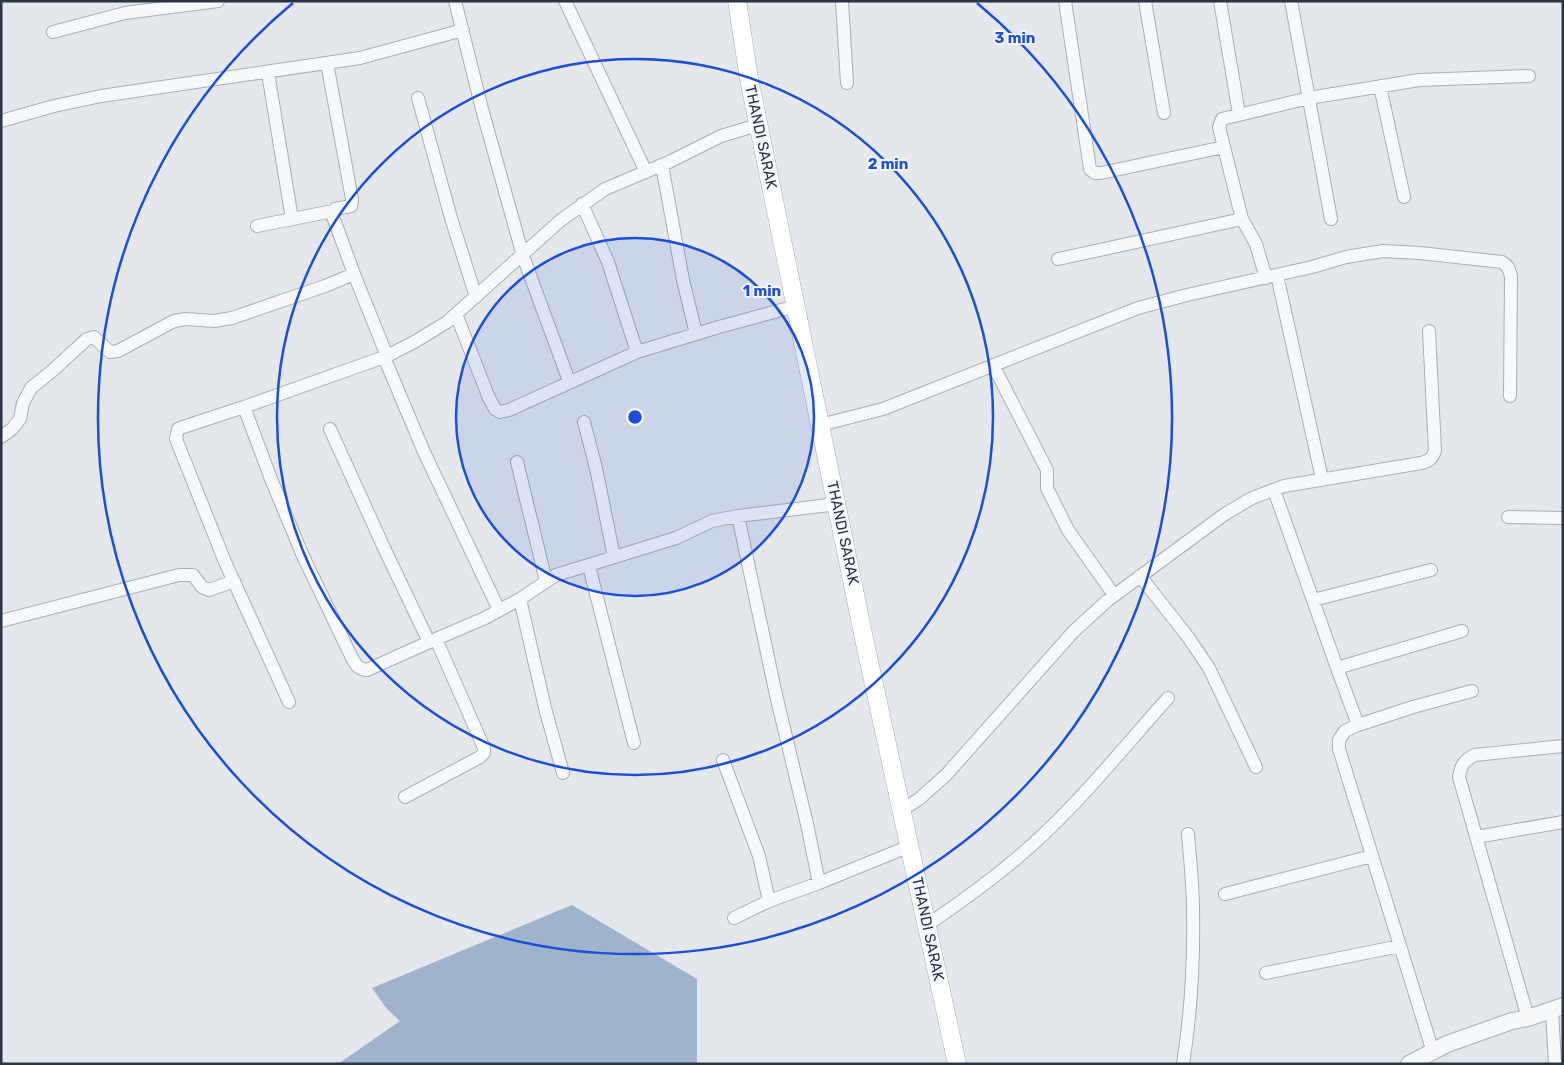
<svg xmlns="http://www.w3.org/2000/svg" width="1564" height="1065" font-family="Rubik,sans-serif">
	<rect width="100%" height="100%" fill="#e4e7ec"/>
	<!-- water -->
	<path fill="#9fb4cc" d="M572,905L697,979V1064H338L400,1021L387,1009L372,988Z"/>
	<g fill="none" stroke-linecap="round" stroke-linejoin="round">
		<defs>
			<path id="minor" d="M455,1L482,109L523,256L569,381
				M565,1L646,172
				M842,1L847,83
				M1065,1L1090,169L1095,173H1101L1224,147
				M1145,1L1164,113
				M1220,1L1239,114
				M1291,1L1331,219
				M53,32L125,13L218,1
				M327,63L352,199L351,206L335,209L332,214L354,274
				M268,73L292,219
				M1380,86L1404,197
				M418,98L451,218L476,297
				M1,121L54,106L101,96L360,58L463,30
				M662,165L683,280L696,334
				M582,204L608,262L637,352
				M257,226L333,211
				M1058,259L1242,219
				M1277,275L1322,479
				M1266,278L1256,244L1242,219L1219,127L1222,119L1309,98L1419,80L1529,76
				M456,314L489,398L495,409L500,412L509,410L637,352L719,327L796,306
				M384,357L424,452L499,610
				M993,365L1047,470V488L1068,530L1114,595
				M244,407L183,427L178,429L176,439L225,562L289,702
				M584,422L596,468L614,557
				M820,425L883,409L1138,308L1187,295L1312,267L1346,257L1383,251L1420,253L1502,262L1508,267L1511,276L1510,396
				M330,429L385,550L429,642
				M1,437L12,429L20,419L23,403L31,388L52,371L87,339L94,337L110,352L118,351L174,321L186,319L214,321L232,318L325,286L354,274L387,356
				M517,462L546,581
				M1274,490L1337,668L1358,725
				M738,516L776,695L807,824L819,883
				M1508,517L1563,518
				M589,566L634,743
				M1140,576L1188,637L1209,668L1256,767
				M520,599L545,708L563,773
				M1313,600L1431,570
				M1,621L179,575H193L202,587L209,590L234,581
				M436,639L367,670C358,669 356,665 352,658L303,556L271,479L244,407L387,356L416,341L447,322L561,220L605,189L669,162L721,136L758,125
				M1337,668L1462,631
				M723,760L759,856L769,901
				M405,797L480,757L484,753V748L436,639L485,618L520,599L556,575L676,538L712,521L738,516L837,504
				M902,810L919,799L946,775L1073,632L1108,600L1225,514L1252,498L1284,486L1421,463C1429,461 1432,459 1435,451L1429,331
				M1476,837L1563,822
				M1225,894L1372,856
				M734,918L769,901L819,883L910,846
				M927,925C964,900 1000,874 1033,844C1082,800 1124,747 1168,698
				M1266,973L1400,946
				M1552,1011L1555,1064
				M1528,1018L1459,777C1461,765 1464,760 1475,755L1563,746
				M1433,1052L1339,749V740L1345,731L1358,725L1413,707L1472,691
				M1183,1064C1191,1013 1194,962 1193,910C1193,885 1190,859 1188,834"/>
			<path id="tertiary" d="M1409,1064L1447,1044L1512,1021L1528,1018L1563,1006"/>
			<path id="secondary" d="M737,1L749,79L820,425L866,648L957,1064"/>
		</defs>
		<!-- minor casing -->
		<use href="#minor" stroke="#a9aeb7" stroke-width="14"/>
		<!-- tertiary casing -->
		<use href="#tertiary" stroke="#a9aeb7" stroke-width="18"/>
		<!-- secondary casing -->
		<use href="#secondary" stroke="#a9aeb7" stroke-width="19"/>
		<!-- minor -->
		<use href="#minor" stroke="#f7f8fa" stroke-width="12"/>
		<!-- tertiary -->
		<use href="#tertiary" stroke="#f7f8fa" stroke-width="16"/>
		<!-- secondary -->
		<use href="#secondary" stroke="#fff" stroke-width="18"/>
	</g>
	<!-- distance rings -->
	<circle cx="635" cy="417" r="179" fill="#1d4ed8" fill-opacity=".12"/>
	<g fill="none" stroke="#1d4ed8" stroke-width="2.5">
		<circle cx="635" cy="417" r="179"/>
		<circle cx="635" cy="417" r="358"/>
		<path d="M977 3A537 537 0 1 1 293 3"/>
	</g>
	<g text-anchor="middle" stroke-width="4" stroke-linejoin="round" paint-order="stroke">
		<!-- street labels -->
		<g font-size="15" fill="#2b3445" stroke="#f4f6f9">
			<text transform="translate(761 137) rotate(78)" y="5">THANDI SARAK</text>
			<text transform="translate(843 533) rotate(78)" y="5">THANDI SARAK</text>
			<text transform="translate(928 929) rotate(78)" y="5">THANDI SARAK</text>
		</g>
	</g>
	<circle cx="635" cy="417" r="8" fill="#1d4ed8" stroke="#f4f6f9" stroke-width="2.5"/>
	<g font-size="15" text-anchor="middle" font-weight="bold" fill="#1d4ed8" stroke="#f4f6f9" stroke-width="4" stroke-linejoin="round" paint-order="stroke">
		<text x="1015" y="43">3 min</text>
		<text x="888" y="169">2 min</text>
		<text x="762" y="296">1 min</text>
	</g>
	<!-- border -->
	<rect width="1564" height="1065" fill="none" stroke="#2b3445" stroke-width="5"/>
</svg>
